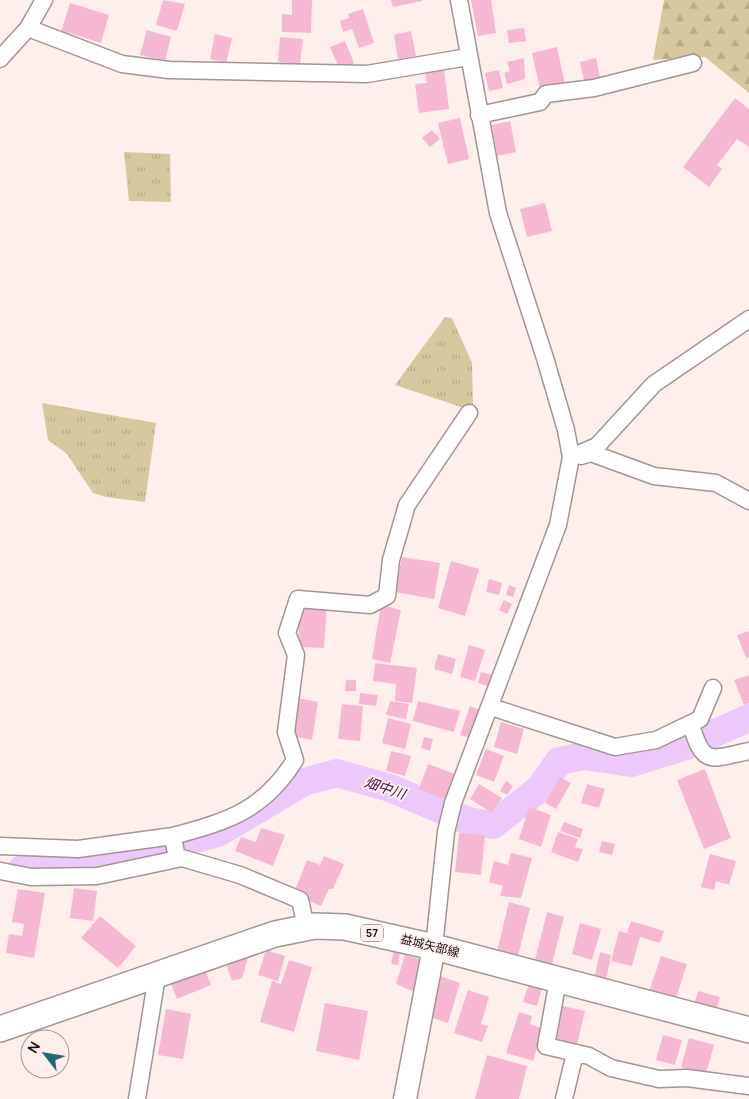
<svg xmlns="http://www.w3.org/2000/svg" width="749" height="1099" font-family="Manrope,'Noto Sans JP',sans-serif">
	<defs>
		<pattern id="grass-tufts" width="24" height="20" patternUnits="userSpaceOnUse" patternTransform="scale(1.25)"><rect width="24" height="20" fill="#d7c8a0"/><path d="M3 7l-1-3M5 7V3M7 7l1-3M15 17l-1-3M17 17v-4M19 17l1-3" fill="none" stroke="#b8ab89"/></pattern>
		<pattern id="forest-firs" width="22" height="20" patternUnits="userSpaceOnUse" patternTransform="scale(1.25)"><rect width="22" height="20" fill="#d7c8a0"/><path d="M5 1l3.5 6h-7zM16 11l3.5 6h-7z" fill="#b8ab89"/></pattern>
	</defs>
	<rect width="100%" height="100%" fill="#feefed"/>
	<!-- grass -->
	<path fill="url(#grass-tufts)" d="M124,152L170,154L171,202L129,201Z
		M445,317L452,318L472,363L473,405L464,408L395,385Z
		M42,403L156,423L145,502L106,497L93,493L67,454L48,440Z"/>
	<!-- forest -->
	<path fill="url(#forest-firs)" d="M664,0H749V93L705,57L653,60Z"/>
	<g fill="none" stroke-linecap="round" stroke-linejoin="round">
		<!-- river -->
		<path stroke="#edc8fb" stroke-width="28" d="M22,869L44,871L143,853L218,833L304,782L337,773L390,788L468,821L493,825L539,789L559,761L584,756L631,763L686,746L749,718"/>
	</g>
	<!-- building -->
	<path fill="#f6b7d3" d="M163,0L185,4L177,31L156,25Z
		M292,0H312L311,33L282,32V14L292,15Z
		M391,0H422V1L393,7Z
		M471,0H491L496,33L478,36Z
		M70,3L109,15L101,43L69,33L68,37L60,35Z
		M363,9L374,43L359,48L352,29L343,32L340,21L349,18L348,14Z
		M524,28L526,41L509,43L507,30Z
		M147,30L171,37L165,61L140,55Z
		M411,31L416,56L398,59L394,35Z
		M215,34L232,38L226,63L210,59Z
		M280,37L303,39L300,64L278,62Z
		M345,41L354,63L340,70L330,47Z
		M557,47L566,89L541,94L532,53Z
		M524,58L525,79L507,84L504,73L510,71L507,62Z
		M596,58L601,81L585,85L580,62Z
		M444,69L449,109L419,113L415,84L427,83L425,72Z
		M499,70L503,88L489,91L485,73Z
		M735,98L749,109V147L737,139L717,165L722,169L709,187L683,167Z
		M460,118L469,159L448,164L438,123Z
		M510,121L516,152L497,156L492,125Z
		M432,130L440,139L430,147L422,138Z
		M545,203L552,231L527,237L520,209Z
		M402,557L440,563L434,599L395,592Z
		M451,561L479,569L465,616L438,608Z
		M489,579L502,583L499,595L486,592Z
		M509,585L516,588L513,597L506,595Z
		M504,600L512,604L507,614L499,610Z
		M300,603L327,605L324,648L298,647Z
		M381,605L401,610L390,663L372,659Z
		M749,631V657L746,658L737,635Z
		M469,645L485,650L475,681L460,677Z
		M438,654L456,659L452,674L434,669Z
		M375,663L417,668L412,703L395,701L396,684L373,681Z
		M481,672L493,675L490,687L478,683Z
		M749,675V703L744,705L734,680Z
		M346,680H356V691H345Z
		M360,693L378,695L376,706L359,704Z
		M297,698L318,702L312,740L291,736Z
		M390,701L409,704L406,719L386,715Z
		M418,701L460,711L454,732L413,721Z
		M342,704L363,706L360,741L338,739Z
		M470,706L480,710L470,738L460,735Z
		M388,718L411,724L405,749L382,743Z
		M501,722L524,729L517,754L494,747Z
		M424,737L433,739L430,751L421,748Z
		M486,749L504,756L494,782L476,775Z
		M391,751L411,756L405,776L386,771Z
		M428,764L455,774L445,799L419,789Z
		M705,769L731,838L704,849L677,780Z
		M560,777L571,783L556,809L545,803Z
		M506,781L513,786L507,795L500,791Z
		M479,784L502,798L492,813L470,799Z
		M587,784L605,789L599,808L581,803Z
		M529,807L551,815L541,847L519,839Z
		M564,822L583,829L580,838L560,831Z
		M261,828L285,835L273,866L235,851L241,837L256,842Z
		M558,832L578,839L575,847L583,849L578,862L551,852Z
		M459,833L485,835L481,875L455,872Z
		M602,841L615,844L612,855L599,852Z
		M511,853L532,858L521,898L500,896L503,886L489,882L494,861L508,865Z
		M710,854L736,861L729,885L716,881L714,890L701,887Z
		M324,856L344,864L333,889H329L321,906L300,897L295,890L307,860L320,865Z
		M74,888L97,891L93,921L70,918Z
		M18,889L45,893L34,958L6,953L9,934L22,936L24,924L12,922Z
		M509,902L530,908L517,960L496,955Z
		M547,912L564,917L551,968L534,964Z
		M100,916L136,946L118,968L81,938Z
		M631,921L664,931L660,943L627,933Z
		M580,923L601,929L592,960L572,954Z
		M619,931L640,937L632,966L611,961Z
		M395,945L401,947L398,965L391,964Z
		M266,950L285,956L278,981L258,975Z
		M600,952L611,955L605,986L593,984Z
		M405,955L429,962L419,994L396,984Z
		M661,956L687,964L673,1007L647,998Z
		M248,957L242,978L232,981L227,966Z
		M289,960L312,967L294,1032L260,1022L272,981L281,984Z
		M205,970L211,985L177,999L171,983Z
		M440,976L460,983L448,1023L427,1016Z
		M529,983L542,987L537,1006L523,1002Z
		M468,990L489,997L481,1024L488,1026L482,1042L454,1033Z
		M698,991L720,997L715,1015L693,1009Z
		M325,1003L368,1011L359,1060L316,1051Z
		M559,1005L585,1011L576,1049L550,1043Z
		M166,1009L191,1014L183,1059L158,1055Z
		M519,1012L532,1016L530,1024L543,1029L533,1061L506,1053Z
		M663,1035L682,1040L675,1065L656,1060Z
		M689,1038L714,1045L706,1074L681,1067Z
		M487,1055L527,1066L519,1099H475Z"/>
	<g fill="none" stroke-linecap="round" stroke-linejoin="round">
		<defs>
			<path id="street" d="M28,28L44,0
				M0,59L28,28L122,64L169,70L367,74L468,57
				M479,115L540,102L546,94L594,88L693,63
				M581,456L591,453L654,476L716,483L749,501
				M571,457L597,446L654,384L749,319
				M491,707L615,747L656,740L700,719L713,688
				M691,725C704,767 710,759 749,751
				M0,846L78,849L173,836
				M177,859L173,836C228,821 263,811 295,760L286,732L296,655L287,633L298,599L370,605L387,596L391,560L407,505L469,413
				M1,871L31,877L97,876L182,858L240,875L300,900L306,927
				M434,947L446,832L453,803L558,525L571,457L566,430L545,358L498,213L459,0
				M558,980L546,1046L589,1056L611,1068L659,1079L687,1078L749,1086
				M137,1099L157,976
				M564,1099L575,1053"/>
			<path id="secondary" d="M405,1099L434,947"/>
			<path id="primary" d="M0,1029L275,934L315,926L345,927L434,947L749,1030"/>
		</defs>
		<!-- street casing -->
		<use href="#street" stroke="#a39594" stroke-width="19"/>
		<!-- secondary casing -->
		<use href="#secondary" stroke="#a39594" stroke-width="25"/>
		<!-- primary casing -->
		<use href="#primary" stroke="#a39594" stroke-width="28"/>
		<!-- street -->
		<use href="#street" stroke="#fff" stroke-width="16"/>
		<!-- secondary -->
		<use href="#secondary" stroke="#fff" stroke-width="22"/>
		<!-- primary -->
		<use href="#primary" stroke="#fff" stroke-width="25"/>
	</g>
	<g text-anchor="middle" stroke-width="4" stroke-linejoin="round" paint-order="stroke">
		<!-- shield labels -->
		<rect fill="#feefed" stroke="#5d5554" stroke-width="1" x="361" y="924.5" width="22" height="17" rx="4"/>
		<g font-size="11" font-weight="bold" fill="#181312">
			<text x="372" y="937">57</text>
		</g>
		<!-- street labels -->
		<g font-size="12" fill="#181312" stroke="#feefed">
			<text transform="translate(430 946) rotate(14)" y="4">益城矢部線</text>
		</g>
		<!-- water labels -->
		<g font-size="14" font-style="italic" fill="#431551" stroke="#feefed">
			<text transform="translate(385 788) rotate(18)" y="5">畑中川</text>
		</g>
	</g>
	<!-- north arrow -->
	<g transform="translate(45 1054) rotate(301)"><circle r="24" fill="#feefed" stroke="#a29795"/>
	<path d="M0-4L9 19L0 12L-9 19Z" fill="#236778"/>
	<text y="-8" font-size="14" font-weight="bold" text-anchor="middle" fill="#181312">N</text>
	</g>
</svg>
